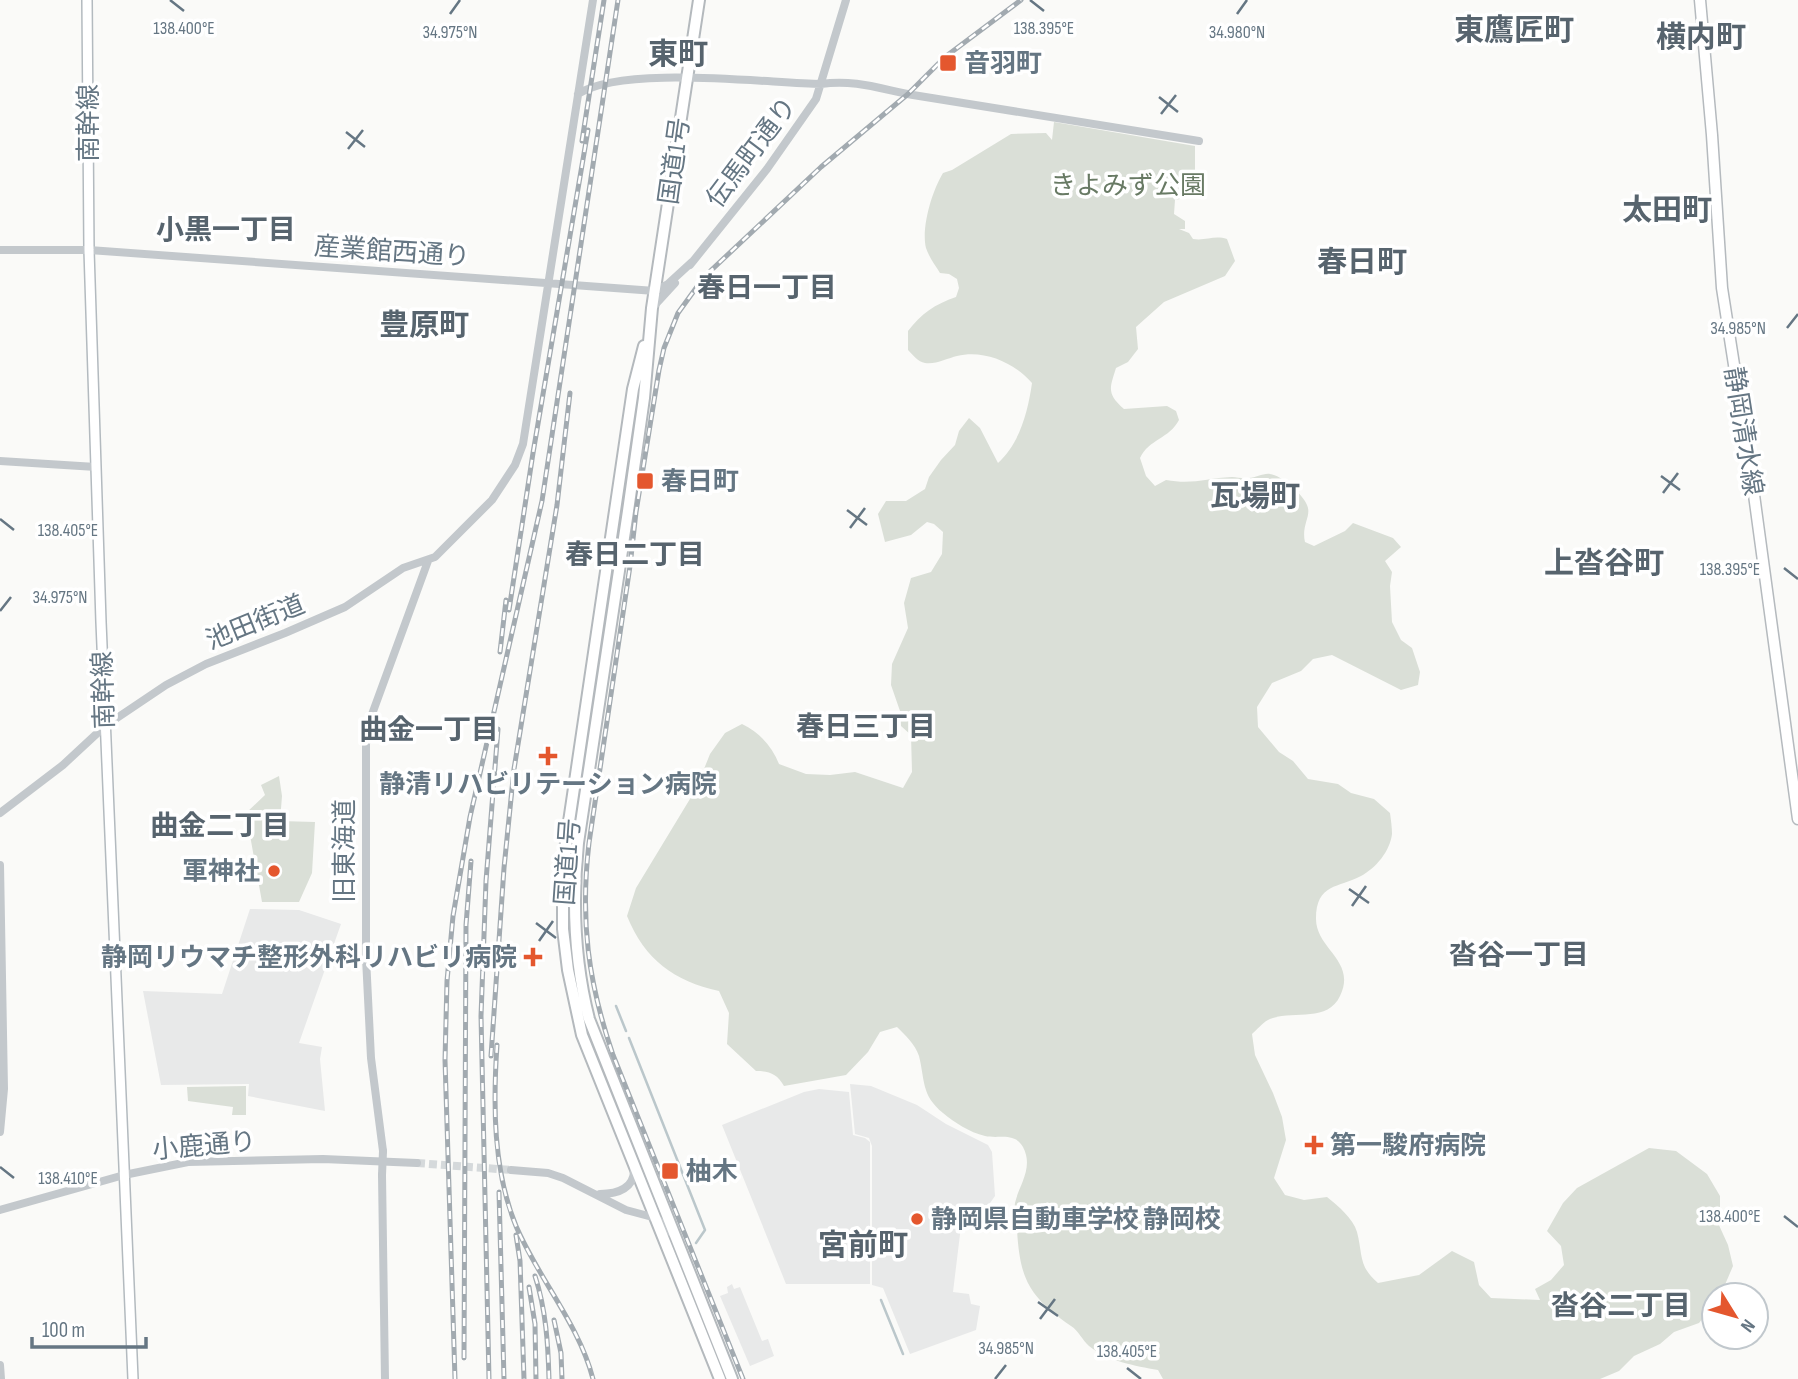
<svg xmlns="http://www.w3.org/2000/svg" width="1798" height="1379" font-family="'Sofia Sans Condensed','Noto Sans JP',sans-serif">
	<rect width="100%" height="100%" fill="#fafaf8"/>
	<!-- built -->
	<path fill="#e8e9e9" d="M250,909L299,910L341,924L299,1043L322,1047L320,1059L325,1111L248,1096L249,1084L161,1085L143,991L222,994Z
		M850,1084L871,1086L917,1105L946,1124L988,1145L992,1152L995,1196L978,1220L962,1218L953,1292L969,1294L971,1304L980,1306L976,1330L910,1354L883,1288L872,1285V1146L869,1138L855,1134Z
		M819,1089L849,1092L853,1135L865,1138L870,1142V1284H786L722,1125L804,1092Z
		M732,1284L734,1289L740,1287L762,1341L768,1339L774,1356L750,1366L720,1296L728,1293L727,1287Z"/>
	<!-- green -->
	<path fill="#dadfd7" d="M1054,122L1195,146V196L1175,200L1174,214L1185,221V229H1179L1189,233L1193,239C1206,241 1214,235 1227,239L1235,261L1225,276L1164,302L1136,327L1138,349L1128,362L1116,368C1110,388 1106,393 1124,409L1167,406L1176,411L1179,420C1169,439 1149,439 1140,458L1146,476L1155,486L1166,480C1193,485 1206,478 1232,477C1237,477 1243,479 1249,478C1256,478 1263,473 1270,474C1281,475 1303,494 1307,505C1312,516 1301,525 1305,542L1314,546L1345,531L1353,523L1393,538L1401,547L1385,561L1392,572L1390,586L1392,622L1401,640L1412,648L1420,672L1418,685L1401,690L1332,655L1313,659L1301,671L1272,683L1257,707L1258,727L1279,752L1293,761L1308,779L1338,784L1351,793L1374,799L1390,813C1391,820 1392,828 1392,834C1390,851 1376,868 1361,876C1339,888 1316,883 1316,919C1316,949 1357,961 1340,996C1327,1024 1290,1009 1268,1020C1262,1023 1257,1030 1252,1034L1255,1055L1273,1093L1282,1117L1286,1140L1274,1178L1285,1195L1304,1200L1327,1197C1338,1206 1353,1218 1357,1232C1363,1255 1358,1266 1378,1283L1419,1275L1452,1251L1474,1262L1479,1285L1491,1298L1540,1300L1535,1289L1551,1280L1564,1265L1561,1246L1547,1231L1563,1203L1577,1188L1649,1148L1676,1151L1707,1174L1720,1196V1212L1718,1223L1728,1245L1733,1266L1721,1294L1714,1295V1304L1699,1323L1674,1332L1660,1344L1634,1356L1619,1371L1600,1379H1163L1158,1370C1135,1366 1108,1361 1089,1346C1082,1340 1079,1331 1071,1326C1030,1297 1020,1281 1017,1230C1016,1222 1014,1211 1015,1203C1019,1185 1034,1168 1023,1147C1015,1132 998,1139 985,1136C969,1132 955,1123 943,1113C921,1095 925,1080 919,1056C915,1044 905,1035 897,1027L880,1032L868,1052L846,1075L784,1086C777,1074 770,1071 756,1071L727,1044L729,1013L719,991C674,981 645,960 627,916L636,888L696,789L710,754L725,733L742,724C759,732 772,746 779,764L806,774L830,775L855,772L903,788L912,772L911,735L901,726L900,711L891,685L892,664L908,628L904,603L911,578L931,572L942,554L943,532L934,524L927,522L911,535L885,542L878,514L886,501H906L925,489L929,477L941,460L955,445L959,431L969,418L980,428L998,463C1020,443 1028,411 1032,383C1015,363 984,349 957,356C948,358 935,365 925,363C918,362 913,355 908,350V331C921,314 935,304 956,297L959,288L957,279L949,274L940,273C935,265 929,257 926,248C921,228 932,191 943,173L952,170L1011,134L1046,133L1052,140Z
		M279,776L282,796L280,821L315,822L312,873L299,902H262L246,813L265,795L261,785Z
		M246,1086V1115H232L233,1107L188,1101L187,1087Z"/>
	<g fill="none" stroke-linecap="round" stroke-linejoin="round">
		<!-- stream -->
		<path stroke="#bbc7cb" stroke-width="2.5" d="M616,1006L626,1031
			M629,1038L705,1230L696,1243
			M881,1300L903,1354"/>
		<!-- tertiary-tunnel -->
		<path stroke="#d5d9db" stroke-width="8" stroke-dasharray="8 4" stroke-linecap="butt" d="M417,1163L511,1170"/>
		<defs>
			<path id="secondary" d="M87,0L89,250L101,622L133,1379"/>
			<path id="primary" d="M1700,0L1712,135L1722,288L1752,480L1798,819"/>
			<path id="trunk" d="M699,0L652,308L644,398L628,511L578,843C572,903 574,960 589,1019L732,1379
				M644,346L633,389L566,842L563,879V929L568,970L582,1035L720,1379"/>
		</defs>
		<!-- secondary casing -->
		<use href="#secondary" stroke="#b3babf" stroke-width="12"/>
		<!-- primary casing -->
		<use href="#primary" stroke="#b5babe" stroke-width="13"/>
		<!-- trunk casing -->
		<use href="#trunk" stroke="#b4b9bd" stroke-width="14"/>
		<!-- tertiary -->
		<path stroke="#c3c8cc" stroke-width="8" d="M578,94C623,65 765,83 821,84C854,79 881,89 913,95L1199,141
			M0,250H89L655,291L668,284L692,262
			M690,265L767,169L816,99L846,0
			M653,307L675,283
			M0,461L96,467
			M0,813L63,765L105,726L166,685L206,664L285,633L345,607L403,568L435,557L492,500L515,465L523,444L593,0
			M0,865L4,1089L0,1132
			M383,1151L371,1058L366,958V744L371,717L428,561
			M511,1170L548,1173L563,1178L626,1210L656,1218L674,1235
			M382,1175L385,1379
			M600,1194C618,1194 635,1188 634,1168
			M0,1210L124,1175L188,1162L323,1159L417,1163
			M0,1365L1,1379"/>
		<!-- secondary -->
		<use href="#secondary" stroke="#fff" stroke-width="9"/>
		<!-- primary -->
		<use href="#primary" stroke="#fff" stroke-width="10"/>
		<!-- trunk -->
		<use href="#trunk" stroke="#fff" stroke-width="10"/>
		<defs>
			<path id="rail" d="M582,141L604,0
				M509,610L533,453L588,130
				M500,652L506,600
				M497,1045C493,1104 493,1170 516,1226C538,1278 579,1324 593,1379
				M491,1056L504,868L514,769L557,505L570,393
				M499,1192L504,1379
				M516,1235L520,1261L524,1379
				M535,1276C546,1310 548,1343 549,1379
				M529,1287L535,1324L536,1379
				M554,1320L561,1353L562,1379
				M464,1358L466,925L471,861
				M455,1379L445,1060L447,981L453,916L470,817L542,501L618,0
				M489,1379L481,1016L486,881L498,729
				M743,1379L613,1055C588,982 580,920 589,843L630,566L636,512L659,370L664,348L678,313L704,277L821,167L908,94L945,57L1021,0"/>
		</defs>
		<!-- rail casing -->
		<use href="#rail" stroke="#a2aab0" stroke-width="5"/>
		<!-- rail -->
		<use href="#rail" stroke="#fff" stroke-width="2.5" stroke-dasharray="8" stroke-linecap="butt"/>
		<!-- tertiary-bridge -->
		<path stroke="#c3c8cc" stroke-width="8" d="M382,1175L383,1151"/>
	</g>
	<!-- ticks -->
	<path fill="none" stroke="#657683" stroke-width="2.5" d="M170,0L184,11M1030,0L1044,11M450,14L460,0M1237,14L1247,0M1159,97L1178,112M1161,114L1176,95M346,132L365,147M348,149L363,130M1787,328L1798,314M1661,476L1680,490M1663,493L1678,473M847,510L867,525M0,519L14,530M850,528L865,508M1784,568L1798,579M0,611L11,597M1349,889L1369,903M1352,906L1366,886M536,923L556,938M539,941L553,921M0,1167L14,1178M1784,1216L1798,1227M1038,1302L1058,1316M1040,1319L1055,1299M1127,1368L1141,1379M995,1379L1006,1365"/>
	<!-- markers -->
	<g fill="#e4572e" stroke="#fff" stroke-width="2.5">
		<rect x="939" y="54" width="18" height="18" rx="3.5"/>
		<rect x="636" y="472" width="18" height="18" rx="3.5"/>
		<path d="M544.5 745.5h7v7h7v7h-7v7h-7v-7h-7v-7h7z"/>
		<circle cx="274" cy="871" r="7"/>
		<path d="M529.5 946.5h7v7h7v7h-7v7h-7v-7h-7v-7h7z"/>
		<path d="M1310.5 1134.5h7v7h7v7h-7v7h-7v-7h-7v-7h7z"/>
		<rect x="661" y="1162" width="18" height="18" rx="3.5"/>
		<circle cx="917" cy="1219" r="7"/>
	</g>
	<g text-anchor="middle" stroke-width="7" stroke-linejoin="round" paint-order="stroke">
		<!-- poi labels -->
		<g font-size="26" font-weight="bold" fill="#657683" stroke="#fff" text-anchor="start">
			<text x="964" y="72">音羽町</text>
			<text x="661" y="490">春日町</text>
			<text x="548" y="793" text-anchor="middle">静清リハビリテーション病院</text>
			<text x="260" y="880" text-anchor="end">軍神社</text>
			<text x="517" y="966" text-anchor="end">静岡リウマチ整形外科リハビリ病院</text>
			<text x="1330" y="1154">第一駿府病院</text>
			<text x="686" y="1180">柚木</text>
			<text x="931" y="1228">静岡県自動車学校 静岡校</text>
		</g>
		<!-- street labels -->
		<g font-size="26" fill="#657683" stroke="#fff">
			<text transform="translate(88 123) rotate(-90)" y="9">南幹線</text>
			<text transform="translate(751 152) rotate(-53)" y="9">伝馬町通り</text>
			<text transform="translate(674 161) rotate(-82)" y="9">国道1号</text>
			<text transform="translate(392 251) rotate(4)" y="9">産業館西通り</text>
			<text transform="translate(1744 431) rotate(81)" y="9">静岡清水線</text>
			<text transform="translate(255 622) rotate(-22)" y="9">池田街道</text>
			<text transform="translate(103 690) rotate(-92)" y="9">南幹線</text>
			<text transform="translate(344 851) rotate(-90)" y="9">旧東海道</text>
			<text transform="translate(567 862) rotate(-86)" y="9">国道1号</text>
			<text transform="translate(204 1145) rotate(-5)" y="9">小鹿通り</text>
		</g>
		<!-- park labels -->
		<g font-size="26" fill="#687a64" stroke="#fff">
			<text x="1128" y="194">きよみず公園</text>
		</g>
		<!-- neighbourhood labels -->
		<g font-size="28" font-weight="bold" fill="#57646e" stroke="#fff">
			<text x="226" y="239">小黒一丁目</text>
			<text x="767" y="297">春日一丁目</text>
			<text x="635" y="564">春日二丁目</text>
			<text x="866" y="736">春日三丁目</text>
			<text x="429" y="739">曲金一丁目</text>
			<text x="220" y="835">曲金二丁目</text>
			<text x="1519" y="964">沓谷一丁目</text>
			<text x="1621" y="1315">沓谷二丁目</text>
		</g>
		<!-- quarter labels -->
		<g font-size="30" font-weight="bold" fill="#57646e" stroke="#fff">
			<text x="1514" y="40">東鷹匠町</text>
			<text x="1701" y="47">横内町</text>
			<text x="678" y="64">東町</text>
			<text x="1667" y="220">太田町</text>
			<text x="1362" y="272">春日町</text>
			<text x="424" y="335">豊原町</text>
			<text x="1255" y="506">瓦場町</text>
			<text x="1604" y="573">上沓谷町</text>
			<text x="863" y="1255">宮前町</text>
		</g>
	</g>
	<g font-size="18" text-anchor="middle" fill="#657683" stroke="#fff" stroke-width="7" stroke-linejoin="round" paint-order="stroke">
		<text x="184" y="34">138.400°E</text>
		<text x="1044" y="34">138.395°E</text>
		<text x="450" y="38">34.975°N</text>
		<text x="1237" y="38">34.980°N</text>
		<text x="1738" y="334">34.985°N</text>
		<text x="68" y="536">138.405°E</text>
		<text x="1730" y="575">138.395°E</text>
		<text x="60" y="603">34.975°N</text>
		<text x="68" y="1184">138.410°E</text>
		<text x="1730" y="1222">138.400°E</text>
		<text x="1006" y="1354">34.985°N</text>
		<text x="1127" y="1357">138.405°E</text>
	</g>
	<!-- north arrow -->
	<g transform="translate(1735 1316) rotate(127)"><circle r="33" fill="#ffffff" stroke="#c1c8cd" stroke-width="2"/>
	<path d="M0-5L12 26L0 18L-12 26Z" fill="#e4572e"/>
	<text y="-10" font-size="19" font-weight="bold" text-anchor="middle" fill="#657683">N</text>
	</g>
	<!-- scale -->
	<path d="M32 1337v10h114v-10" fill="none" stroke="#657683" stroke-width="3.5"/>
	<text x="42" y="1337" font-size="21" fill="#657683" stroke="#ffffff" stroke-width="5" paint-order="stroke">100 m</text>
</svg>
